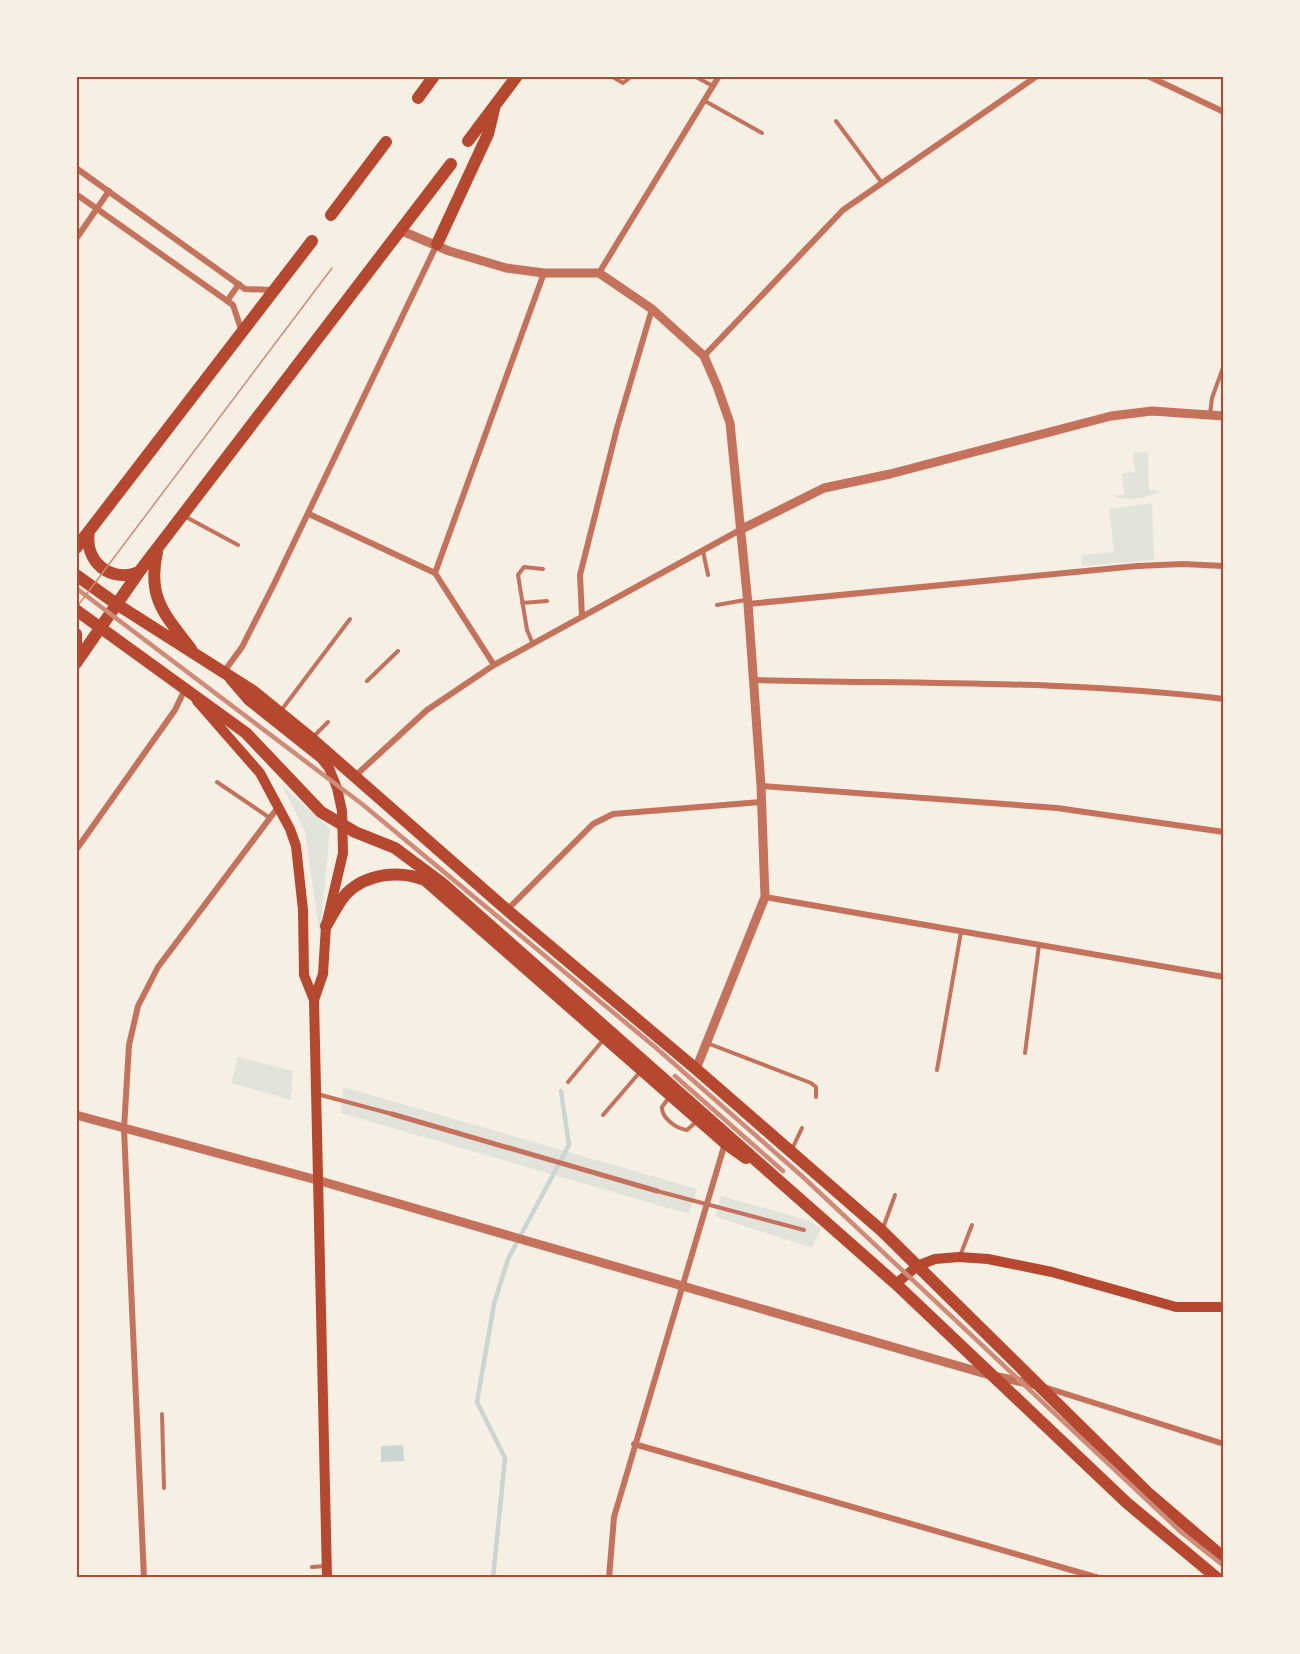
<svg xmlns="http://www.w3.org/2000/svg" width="1300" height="1654" font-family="'Times New Roman',serif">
	<rect width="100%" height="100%" fill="#f6efe4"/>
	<!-- green -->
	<path fill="#e2e4dc" d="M1148,452L1149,490L1160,491C1148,498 1126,502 1114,496L1124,494L1122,473L1135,472L1133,453Z
		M1152,503L1154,560L1082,566L1081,555L1114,552L1109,509Z
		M282,785L330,829L320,937L305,832Z
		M238,1057L293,1071L291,1100L231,1083Z
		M343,1087L697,1189L689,1214L341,1113Z
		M721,1196L810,1221L821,1229L812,1248L715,1216Z"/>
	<!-- water -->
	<path fill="#c9d6d2" d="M403,1445L404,1461L381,1462V1446Z"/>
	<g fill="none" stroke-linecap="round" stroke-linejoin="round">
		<!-- stream -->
		<path stroke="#c9d6d2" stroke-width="4.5" d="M493,1578L505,1458L477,1402L494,1304L508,1259L569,1145L561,1091"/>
		<!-- service -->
		<path stroke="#c5725c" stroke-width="4" d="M611,76L623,83L632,76
			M694,76L713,86
			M705,101L762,133
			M836,121L882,183
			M1210,414L1212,398L1224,365
			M186,517L238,545
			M703,551L708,575
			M522,603L547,601
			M717,605L745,600
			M533,644L527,630L518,575L524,567L543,569
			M367,681L398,651
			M280,712L350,619
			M314,736L328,722
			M217,782L270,818
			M707,1043L811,1083L816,1087V1097
			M1025,1053L1039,945
			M937,1070L961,932
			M568,1082L604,1039
			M317,1094L392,1114
			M670,1096L662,1107C661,1118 677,1129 687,1130L697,1121
			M603,1115L640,1072
			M792,1149L802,1128
			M657,1191L804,1230
			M883,1228L895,1195
			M960,1256L972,1225
			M162,1414L164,1488
			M312,1567L326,1566"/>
		<!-- pedestrian -->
		<path stroke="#c5725c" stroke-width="5" d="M392,1114L657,1191"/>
		<!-- minor -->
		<path stroke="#c5725c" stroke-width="6" d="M1148,76L1224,112
			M76,168L245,289L274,290
			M76,194L233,305L242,332
			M76,239L109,191
			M599,273L719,76
			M227,301L239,284
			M704,356L843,210L1037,76
			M309,514L435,573L494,665
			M435,573L544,273
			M748,604L1137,566L1183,564L1224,566
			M582,617L580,575L617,428L652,309
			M223,673L242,647L274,584L437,244
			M755,680C911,684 1069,680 1224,699
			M355,776L427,710L494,665L740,530
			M761,786L1057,808L1224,832
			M76,850L175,710L185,689
			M765,897L1224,977
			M507,910L593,824L613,814L761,802
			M1044,1387L1224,1444
			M634,1444L1099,1578
			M144,1578L124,1129L129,1045L138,1006L158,967L279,806
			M609,1578L614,1517L725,1143"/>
		<!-- tertiary -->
		<path stroke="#c5725c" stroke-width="9" d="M402,231L449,251L506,268L544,273H599L652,309L704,356L717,386L730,423L748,604L761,786L765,897L696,1069
			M740,530L824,488L890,474L1111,416L1152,411L1224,416
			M76,1115L317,1180L993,1376L1038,1385"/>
		<!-- secondary -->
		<path stroke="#b5482f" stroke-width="10" d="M230,679L248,700L321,758L329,768L337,788L342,811L343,853L326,926L323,974L314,1000
			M197,701L260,773L290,829L296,846L303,910L304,975L314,1000L327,1578
			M896,1284L917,1266L935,1259L959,1257L988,1259L1052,1272L1176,1307H1224"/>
		<!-- primary -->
		<path stroke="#b5482f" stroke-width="12" d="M418,98L434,76
			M468,141L517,76
			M331,215L386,142
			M437,244L488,134L495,105
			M89,531C84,562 110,583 139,572
			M76,548L312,241
			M157,552C147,597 164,614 191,649
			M76,575L118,605L253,691L312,739L507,910L696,1069L882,1231L1147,1492L1224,1558
			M76,610L246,733L321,812L355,832L395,848L442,883L896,1284L1127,1503L1217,1578
			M76,634V649
			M76,663L139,572L451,164
			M326,926C332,916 338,903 346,894C366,873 400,870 425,880L725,1143L746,1158"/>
		<!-- tram -->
		<path stroke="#cf8b77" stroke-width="1.5" d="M76,608L332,268"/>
		<!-- rail -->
		<path stroke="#cf8b77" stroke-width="4.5" d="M76,588L362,804L655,1047L803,1177L1181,1532L1224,1566
			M675,1076L783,1171"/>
	</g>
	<!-- border -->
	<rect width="1300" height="1654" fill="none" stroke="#f6efe4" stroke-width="156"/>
	<rect x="78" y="78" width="1144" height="1498" fill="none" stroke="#b5482f" stroke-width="2"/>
</svg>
